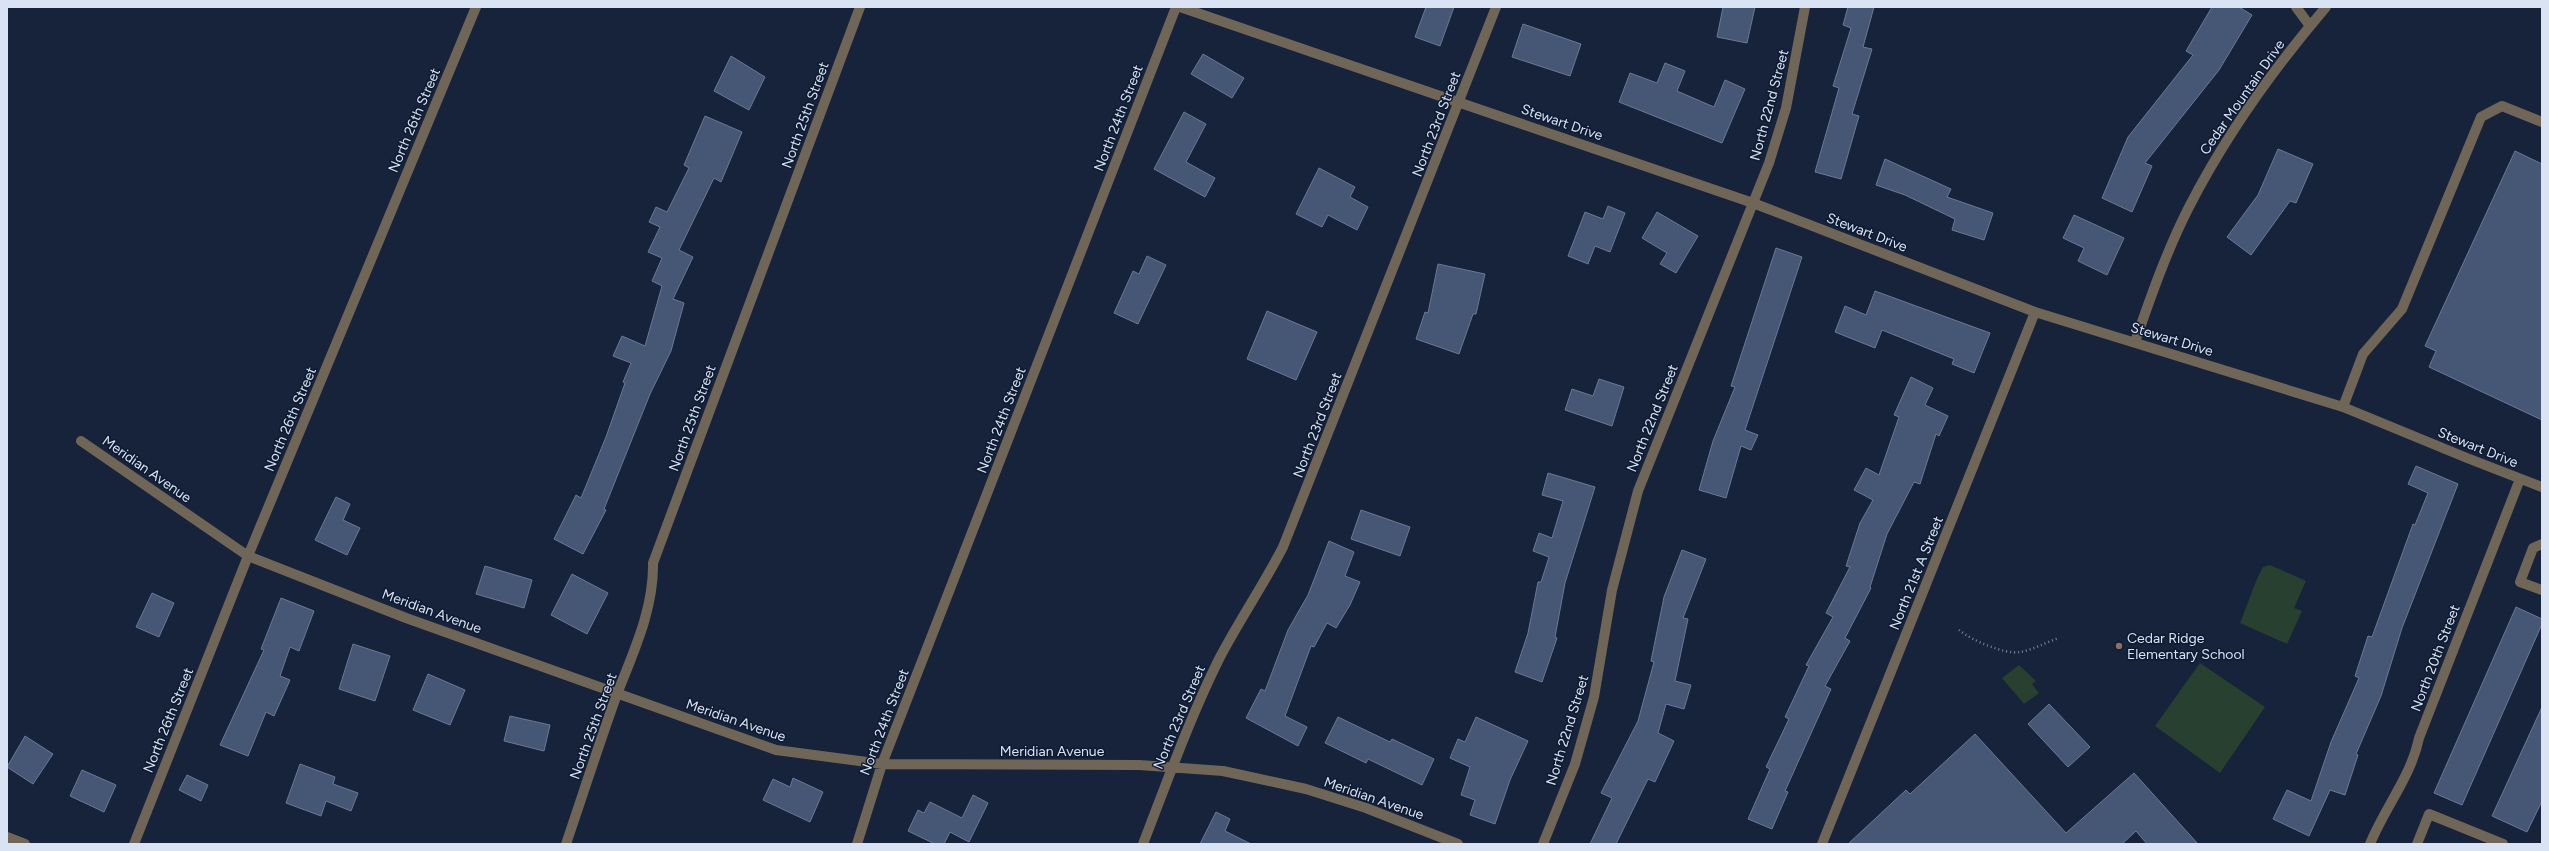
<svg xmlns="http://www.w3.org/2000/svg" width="2549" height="851" font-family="Figtree,sans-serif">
	<rect width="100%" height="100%" fill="#16233b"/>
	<!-- green -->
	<path fill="#28402f" d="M2270,565L2306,581L2294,608L2302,611L2287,644L2240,623C2248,604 2253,585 2263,567Z
		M2200,663L2265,707L2220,773L2155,726Z
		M2019,665L2036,681L2032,684L2039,693L2024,704L2002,678Z"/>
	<!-- building -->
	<path fill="#465775" stroke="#697996" d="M1426,7H1454L1440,46L1415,37Z
		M1723,7H1755L1747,43L1717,37Z
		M1848,7H1874L1863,47L1872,49L1852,114L1859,116L1841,179L1815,172L1839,88L1833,86L1851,28L1843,25Z
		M2212,7H2239L2252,15L2219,70L2145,163L2152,166L2132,212L2102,198L2128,137L2193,55L2186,51Z
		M1523,24L1581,44L1570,76L1512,57Z
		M1203,54L1244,78L1232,98L1191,74Z
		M731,56L765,77L749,110L714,91Z
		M1665,63L1685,71L1677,91L1714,107L1725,80L1745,89L1722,143L1619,102L1630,73L1657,83Z
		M1184,112L1206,124L1186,162L1215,178L1205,197L1154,169Z
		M705,116L742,132L721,182L714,178L679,250L693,257L673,299L684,303L671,351L650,394L604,509L606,510L583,554L554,539L576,495L581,498L606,437L625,383L623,382L631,363L613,356L622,336L645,346L662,286L652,281L662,258L648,252L660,227L649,222L656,207L667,212L689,168L684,165Z
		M2278,149L2313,164L2296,203L2290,201L2251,255L2227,237L2258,195Z
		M2515,151L2542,164V420L2429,367L2436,351L2425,346Z
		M1885,159L1951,189L1947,197L1993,213L1984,240L1952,230L1955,219L1905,195L1876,185Z
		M1319,168L1355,187L1350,197L1368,207L1357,230L1328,215L1322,227L1296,214Z
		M1608,206L1625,213L1610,252L1595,246L1588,264L1568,256L1585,212L1603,219Z
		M1657,212L1698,236L1676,273L1660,264L1667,253L1642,238Z
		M2074,215L2124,238L2107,275L2078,261L2084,248L2063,238Z
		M1776,248L1802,257L1745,430L1758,435L1751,450L1741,446L1726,498L1699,490L1713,441L1735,387L1731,386Z
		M1147,256L1166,265L1138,324L1114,313L1133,271L1139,274Z
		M1438,264L1485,274L1476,314H1473L1459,354L1416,339L1425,312L1428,313Z
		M1875,291L1990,333L1974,373L1952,364L1954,359L1882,330L1875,348L1835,332L1845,306L1866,315Z
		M1267,311L1317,332L1296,380L1247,359Z
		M1911,377L1933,388L1925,405L1948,416L1939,436L1936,434L1920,484L1914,482L1887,534L1870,587L1871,588L1845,638L1850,641L1825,686L1831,689L1785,791L1788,792L1772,829L1748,819L1770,769L1766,767L1789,719L1785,717L1809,666L1806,665L1833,617L1826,613L1850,567L1846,566L1860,523L1873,500L1854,490L1866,468L1879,475L1899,417L1894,415Z
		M1599,379L1624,387L1612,426L1565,410L1572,389L1593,396Z
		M2416,466L2458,484L2402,628L2381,696L2356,754L2358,755L2345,795L2330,790L2309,836L2273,819L2287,790L2311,801L2331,742L2359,678L2355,676L2368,636L2372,637L2413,524L2415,525L2428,493L2408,484Z
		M1548,473L1595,487L1565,583L1555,637L1557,638L1542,682L1515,672L1528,633L1538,582H1541L1549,557L1533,551L1539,533L1552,538L1563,501L1542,495Z
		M336,497L350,504L343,520L360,528L347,555L315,540Z
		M1361,510L1410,527L1400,556L1351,539Z
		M1329,541L1354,552L1345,576L1360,582L1350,605L1336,628L1327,623L1314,647L1311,646L1285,716L1307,727L1298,746L1246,718L1261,689L1265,691L1288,630L1308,595Z
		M1682,550L1706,559L1683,618L1688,619L1675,681L1691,685L1684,709L1666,704L1658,733L1674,741L1655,782L1648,779L1616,844H1590L1612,798L1601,793L1638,721L1654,662L1651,661L1664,597Z
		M485,566L532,580L524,608L476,594Z
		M572,574L608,593L587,634L551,615Z
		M152,593L174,603L159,637L136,627Z
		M281,598L314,611L299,651L290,647L280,676L290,680L274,716L266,712L248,756L220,745L264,650L261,649Z
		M2516,607L2542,619V624L2462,805L2434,793Z
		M353,644L390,656L375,701L339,689Z
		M428,674L465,690L450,725L413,710Z
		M2049,704L2090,747L2068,767L2028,724Z
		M2542,707V801L2527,832L2492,816Z
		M510,716L550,725L544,751L504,741Z
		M1338,717L1390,742L1392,739L1434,759L1422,785L1368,759L1366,763L1325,743Z
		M1476,717L1528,741L1510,780L1495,824L1470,815L1475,800L1461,795L1470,767L1450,758L1458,739L1465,742Z
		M1975,734L2066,833L2134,773L2198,844H2147L2136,831L2122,844H1848L1906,790L1910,794Z
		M25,736L53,754L33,784L7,767Z
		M300,764L335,777L333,784L358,793L351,811L326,801L321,816L286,803Z
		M82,770L116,785L104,812L70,796Z
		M187,775L208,785L201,801L179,790Z
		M793,778L823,792L810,822L763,800L773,779L790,787Z
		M973,795L988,803L969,842L950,832L944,844H935L908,831L918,810L924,813L930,802L962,818Z
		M1216,812L1230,819L1225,831L1251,844H1200Z"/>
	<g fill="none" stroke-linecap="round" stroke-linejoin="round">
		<!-- path -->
		<path stroke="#788498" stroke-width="2.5" stroke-dasharray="1 3" stroke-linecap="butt" d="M1959,630C1971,640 2005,655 2020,652C2033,650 2046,642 2059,638"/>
		<!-- minor -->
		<path stroke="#706658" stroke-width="10" d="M1180,7L1753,203L2035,312L2343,407L2467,458L2542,487
			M2296,7L2310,26
			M2135,342C2151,296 2167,250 2189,207C2226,135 2274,68 2326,7
			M2343,407L2363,354L2402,309L2481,117L2502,106L2542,122
			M81,441L248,556L406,618L776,750L882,764L1139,765L1223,771L1306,789L1366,808L1458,844
			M2542,544L2533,548L2520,582L2542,590
			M7,837L25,844
			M134,844L248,556L476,7
			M566,844C583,794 599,744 617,694C633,653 654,609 653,563L860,7
			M857,844L882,764L1176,7
			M1143,844C1167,782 1189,720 1218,661C1238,622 1263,586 1283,547L1496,7
			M1543,844L1575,764L1594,697L1612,590L1638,491L1769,163L1786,108L1805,7
			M1822,844L2035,312
			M2370,844C2385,807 2411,777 2419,738L2520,479
			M2417,844L2429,814L2503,844"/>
	</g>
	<!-- markers -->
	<circle fill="#8d6e63" stroke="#0d1a31" stroke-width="1.5" cx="2119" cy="646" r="4"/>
	<g text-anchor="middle" stroke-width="3" stroke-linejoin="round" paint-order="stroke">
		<!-- street labels -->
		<g font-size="14" fill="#d9e3f3" stroke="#0d1a31">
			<text transform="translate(2242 97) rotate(-55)" y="5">Cedar Mountain Drive</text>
			<text transform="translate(1769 105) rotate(-75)" y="5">North 22nd Street</text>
			<text transform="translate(805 115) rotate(-70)" y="5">North 25th Street</text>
			<text transform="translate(1118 118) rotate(-69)" y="5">North 24th Street</text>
			<text transform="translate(414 120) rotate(-67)" y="5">North 26th Street</text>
			<text transform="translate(1562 122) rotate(19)" y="5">Stewart Drive</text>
			<text transform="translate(1436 124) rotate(-69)" y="5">North 23rd Street</text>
			<text transform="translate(1867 232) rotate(21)" y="5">Stewart Drive</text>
			<text transform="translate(2172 339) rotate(17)" y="5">Stewart Drive</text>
			<text transform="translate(692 418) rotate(-70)" y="5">North 25th Street</text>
			<text transform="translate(1652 418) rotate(-68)" y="5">North 22nd Street</text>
			<text transform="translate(290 419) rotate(-67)" y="5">North 26th Street</text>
			<text transform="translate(1001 420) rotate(-69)" y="5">North 24th Street</text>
			<text transform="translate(1317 425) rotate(-69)" y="5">North 23rd Street</text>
			<text transform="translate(2478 447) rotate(22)" y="5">Stewart Drive</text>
			<text transform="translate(147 469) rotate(35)" y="5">Meridian Avenue</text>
			<text transform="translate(1916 573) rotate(-68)" y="5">North 21st A Street</text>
			<text transform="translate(432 611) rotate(20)" y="5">Meridian Avenue</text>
			<text transform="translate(2435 658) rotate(-69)" y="5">North 20th Street</text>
			<text transform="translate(1179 717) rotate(-67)" y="5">North 23rd Street</text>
			<text transform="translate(168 720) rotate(-68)" y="5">North 26th Street</text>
			<text transform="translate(736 720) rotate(19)" y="5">Meridian Avenue</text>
			<text transform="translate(884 722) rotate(-69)" y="5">North 24th Street</text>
			<text transform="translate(593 726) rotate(-70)" y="5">North 25th Street</text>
			<text transform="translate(1567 730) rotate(-73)" y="5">North 22nd Street</text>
			<text x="1052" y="756">Meridian Avenue</text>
			<text transform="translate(1374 798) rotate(19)" y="5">Meridian Avenue</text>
		</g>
		<!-- poi labels -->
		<g font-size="14" fill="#d9e3f3" stroke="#0d1a31" text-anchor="start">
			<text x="2127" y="643">Cedar Ridge<tspan x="2127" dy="16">Elementary School</tspan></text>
		</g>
	</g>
	<!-- border -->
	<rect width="2549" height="851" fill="none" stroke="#d9e3f3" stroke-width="16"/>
</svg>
